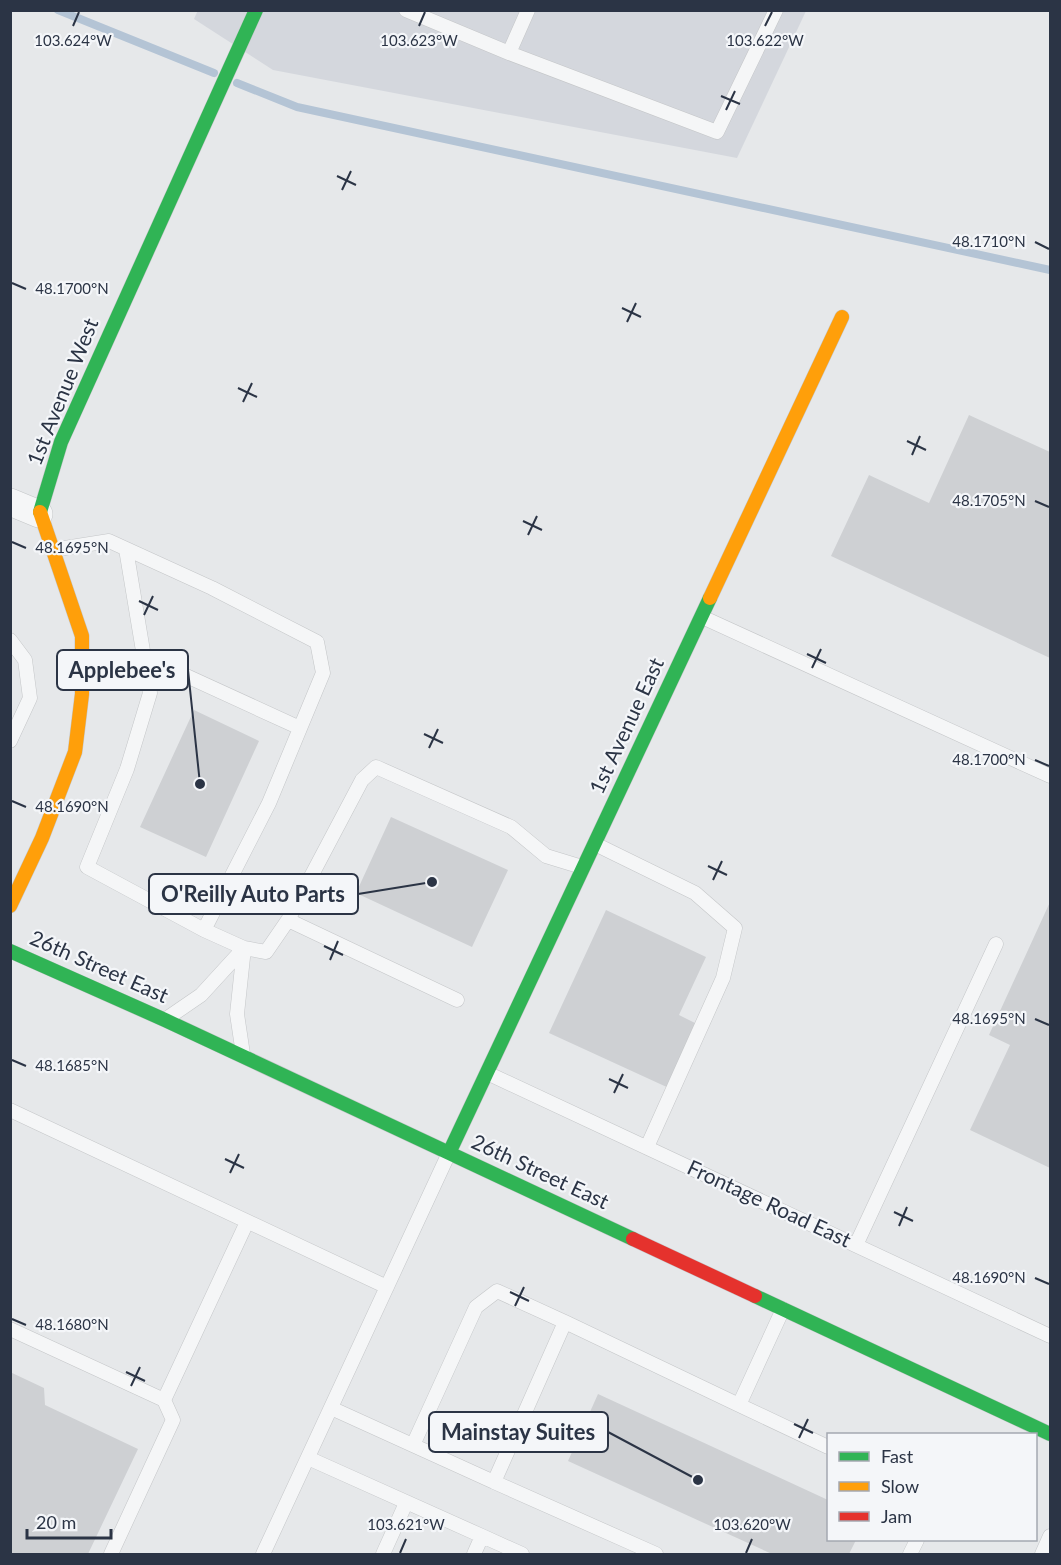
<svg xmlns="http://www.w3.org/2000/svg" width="1061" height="1565" font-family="Lato,sans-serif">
	<rect width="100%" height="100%" fill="#e6e8ea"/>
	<!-- built -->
	<path fill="#d4d7dd" d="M198,10L806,11L737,158L273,70L194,19Z"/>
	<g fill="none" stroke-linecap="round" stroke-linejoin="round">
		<!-- stream -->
		<path stroke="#b4c4d5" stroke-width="8" d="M58,10L214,73
			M237,83L297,107L1050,270"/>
	</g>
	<!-- building -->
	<path fill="#ced0d3" d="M969,415L1050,452V658L831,556L869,475L929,503Z
		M194,710L259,741L206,857L140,827Z
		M391,817L508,870L472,947L356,893Z
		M1050,902V1168L970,1130L1010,1045L989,1035Z
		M606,910L706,957L679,1015L701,1026L671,1089L549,1033Z
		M10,1372L44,1388L45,1405L138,1449L88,1554H10Z
		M598,1394L828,1500V1540H856L849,1554H772L568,1461Z"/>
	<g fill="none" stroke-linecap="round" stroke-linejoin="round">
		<defs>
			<path id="lane" d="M406,10L509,53L717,132L776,10
				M509,53L528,10
				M126,549L150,693L127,769L87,867L204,930
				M52,550L109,541L212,588L317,642L323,673L269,803L204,930L244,948L201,995L166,1019
				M702,617L1050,776
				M10,640L25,660L30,698L10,741
				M145,657L300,728
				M595,844L695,893L735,928L723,978L647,1147
				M288,920L457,1000
				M243,1054L237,1014L244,948L266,952L288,920L362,780L376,767L511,827L546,856L582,867
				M487,1073L1050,1336
				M10,1110L387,1287
				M856,1245L996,944
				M783,1309L739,1405L828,1447
				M10,1329L164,1400
				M331,1408L494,1482L565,1322L739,1405
				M413,1445L476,1307L497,1291L565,1322
				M308,1458L482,1536
				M494,1482L656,1554
				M111,1554L173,1420L164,1400L247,1222
				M263,1554L449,1153
				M383,1554L406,1503
				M474,1554L482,1536L522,1554
				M910,1554L917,1540
				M1042,1554L1050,1536"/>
			<path id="street" d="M10,502L39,514"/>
			<path id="fast" d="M40,512L61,442L256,10
				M10,951L165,1020L633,1239
				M449,1153L710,598
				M755,1296L1050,1434"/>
			<path id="slow" d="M710,598L842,317
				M10,906L42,838L75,752L82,694V636L40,512"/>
			<path id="jam" d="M633,1239L755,1296"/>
		</defs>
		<!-- lane casing -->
		<use href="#lane" stroke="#c4c6c8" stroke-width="15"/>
		<!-- street casing -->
		<use href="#street" stroke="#c4c6c8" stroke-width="28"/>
		<!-- fast casing -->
		<use href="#fast" stroke="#c4c6c8" stroke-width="15"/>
		<!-- slow casing -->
		<use href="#slow" stroke="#c4c6c8" stroke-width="15"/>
		<!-- jam casing -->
		<use href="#jam" stroke="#c4c6c8" stroke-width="15"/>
		<!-- lane -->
		<use href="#lane" stroke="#f5f6f7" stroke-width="14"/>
		<!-- street -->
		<use href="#street" stroke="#f5f6f7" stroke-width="27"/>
		<!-- fast -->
		<use href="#fast" stroke="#30b455" stroke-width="14"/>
		<!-- slow -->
		<use href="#slow" stroke="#ff9f0a" stroke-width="14"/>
		<!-- jam -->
		<use href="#jam" stroke="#e5322d" stroke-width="14"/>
	</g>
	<!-- ticks -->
	<path fill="none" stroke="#2b3445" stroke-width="2" d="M73,26L79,12M419,26L425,12M765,26L772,12M721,96L740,104M726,110L735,91M337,176L356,185M342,190L351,171M1035,242L1049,249M12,283L26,289M622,308L641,317M627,322L636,303M238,388L257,397M243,402L252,383M907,441L926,450M912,455L920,436M1035,501L1049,507M523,521L542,530M528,535L537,516M12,542L26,548M139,601L158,610M144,615L153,596M807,654L826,663M812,668L821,649M424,734L443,743M429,748L438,729M1035,760L1049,766M12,801L26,807M708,866L727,875M713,880L722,861M324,946L343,955M330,960L338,941M1035,1019L1049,1025M12,1060L26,1066M609,1079L628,1088M614,1093L623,1074M225,1159L244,1168M230,1173L239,1154M894,1212L913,1221M899,1226L907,1207M1035,1278L1049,1284M510,1292L529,1301M515,1306L524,1287M12,1319L26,1325M126,1372L145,1381M131,1386L140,1367M794,1424L813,1433M799,1438L808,1419M400,1553L406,1539M746,1553L752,1539"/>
	<g text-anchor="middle" stroke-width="4.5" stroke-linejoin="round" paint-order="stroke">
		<!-- street labels -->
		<g font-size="21" fill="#2b3445" stroke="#f4f6f9">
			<text transform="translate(63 392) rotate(-68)" y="7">1st Avenue West</text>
			<text transform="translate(627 726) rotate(-65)" y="7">1st Avenue East</text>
			<text transform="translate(99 967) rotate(24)" y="7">26th Street East</text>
			<text transform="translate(540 1172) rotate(25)" y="7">26th Street East</text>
			<text transform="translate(769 1204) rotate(25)" y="7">Frontage Road East</text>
		</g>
	</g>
	<g font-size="15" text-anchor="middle" fill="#2b3445" stroke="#f4f6f9" stroke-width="4.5" stroke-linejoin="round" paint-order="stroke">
		<text x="73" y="46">103.624°W</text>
		<text x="419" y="46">103.623°W</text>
		<text x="765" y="46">103.622°W</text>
		<text x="989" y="247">48.1710°N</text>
		<text x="72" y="294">48.1700°N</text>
		<text x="989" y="506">48.1705°N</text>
		<text x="72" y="553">48.1695°N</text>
		<text x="989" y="765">48.1700°N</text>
		<text x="72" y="812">48.1690°N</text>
		<text x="989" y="1024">48.1695°N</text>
		<text x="72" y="1071">48.1685°N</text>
		<text x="989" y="1283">48.1690°N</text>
		<text x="72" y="1330">48.1680°N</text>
		<text x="406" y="1530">103.621°W</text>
		<text x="752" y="1530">103.620°W</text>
	</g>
	<!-- callouts -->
	<path fill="none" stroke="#2b3445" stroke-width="2" d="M200 784L188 670M432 882L358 894M698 1480L608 1432"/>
	<g fill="#2b3445" stroke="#f4f6f9" stroke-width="2">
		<circle cx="200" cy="784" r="6"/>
		<circle cx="432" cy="882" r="6"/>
		<circle cx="698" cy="1480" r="6"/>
	</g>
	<g fill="#f4f6f9" stroke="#2b3445" stroke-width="2">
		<rect x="57" y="650" width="131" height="40" rx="6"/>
		<rect x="149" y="874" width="209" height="40" rx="6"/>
		<rect x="429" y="1412" width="179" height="40" rx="6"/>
	</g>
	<g font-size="22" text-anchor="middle" font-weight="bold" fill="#2b3445">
		<text x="122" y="678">Applebee's</text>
		<text x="253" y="902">O'Reilly Auto Parts</text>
		<text x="518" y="1440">Mainstay Suites</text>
	</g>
	<!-- border -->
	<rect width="1061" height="1565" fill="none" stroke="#2b3445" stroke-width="24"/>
	<!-- legend -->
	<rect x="827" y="1433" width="210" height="108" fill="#f4f6f9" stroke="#a4a8b1" stroke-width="1.5"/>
	<rect x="839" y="1452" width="30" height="9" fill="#30b455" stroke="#a4a8b1" stroke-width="1.5"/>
	<text x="881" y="1463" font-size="18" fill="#2b3445">Fast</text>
	<rect x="839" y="1482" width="30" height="9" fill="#ff9f0a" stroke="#a4a8b1" stroke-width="1.5"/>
	<text x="881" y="1493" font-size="18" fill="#2b3445">Slow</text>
	<rect x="839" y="1512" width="30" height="9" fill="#e5322d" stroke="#a4a8b1" stroke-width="1.5"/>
	<text x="881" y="1523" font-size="18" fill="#2b3445">Jam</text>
	<!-- scale -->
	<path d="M27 1529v9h84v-9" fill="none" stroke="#2b3445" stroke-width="3"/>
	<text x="36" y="1529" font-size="18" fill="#2b3445" stroke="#f4f6f9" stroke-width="4.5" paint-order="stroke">20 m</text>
</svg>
